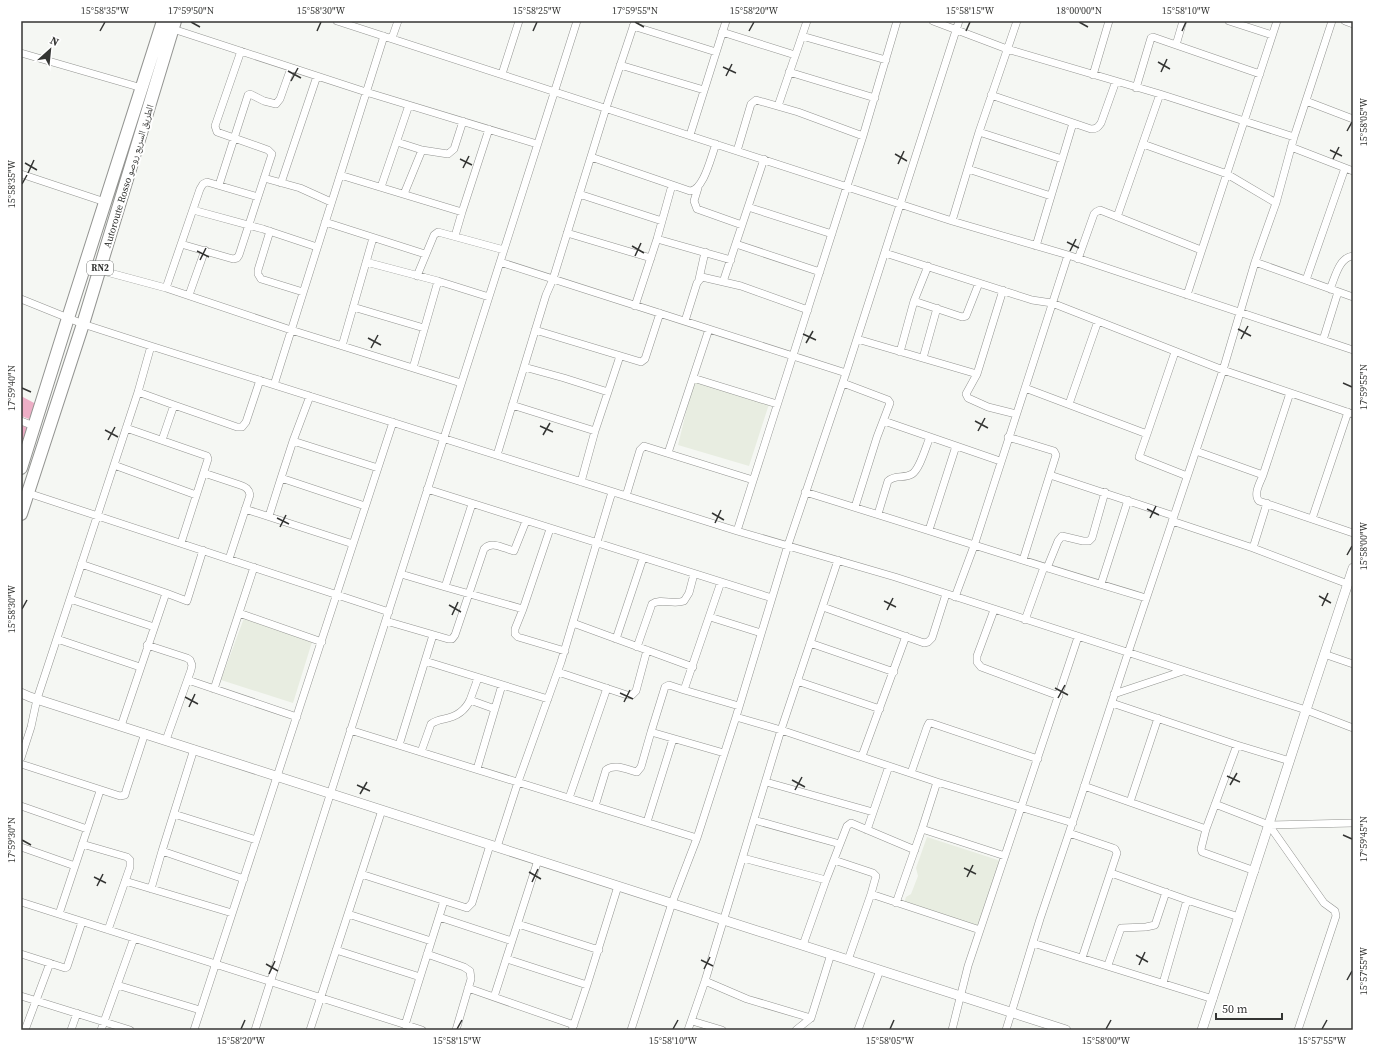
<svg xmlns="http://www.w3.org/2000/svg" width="1374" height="1051" font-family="'Source Serif 4','Noto Naskh Arabic',serif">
	<rect width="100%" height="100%" fill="#f5f7f3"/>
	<!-- built -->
	<path fill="#e8ede1" d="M694,380L769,404L749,466L678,445Z
		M244,618L312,642L293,703L221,680Z
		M927,837L1001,861L980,928L904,903L906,897L911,894L918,876L916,868Z"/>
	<!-- green -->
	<path fill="#edaec6" d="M21,396L36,404L29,419L21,416Z
		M21,425L28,428L21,451Z"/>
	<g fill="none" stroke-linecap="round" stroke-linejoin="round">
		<defs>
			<path id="minor" d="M337,21L952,221L1068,255L1353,350
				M933,21L1007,49L1160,94L1294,137
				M1183,21L1176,45L1260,74
				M1229,21L1272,35
				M1345,21L1353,24
				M633,26L716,52
				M173,29L366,92L537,144
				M722,32L795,55
				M802,36L886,60
				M392,38L398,21
				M21,53L142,88
				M620,65L704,90
				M789,72L875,98
				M502,74L519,21
				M1093,75L1109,21
				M1136,88L1151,38L1153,37L1176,45
				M991,95L1091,129C1097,129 1098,127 1101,123L1116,81
				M1306,101L1353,119
				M778,106L807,21
				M979,132L1062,159
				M690,135L726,21
				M397,142L422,150L448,154L454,149L463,121
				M1143,144L1227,174L1276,203
				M1291,147L1353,171
				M737,151L751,104L756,100L798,112L863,136
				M591,157L690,191C704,190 711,156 716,144
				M968,169L1051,196
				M21,174L105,202
				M340,175L462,212
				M264,178L300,188L331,202
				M281,183L317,76
				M219,185L248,95L250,94L264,101L276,104L280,99L291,68
				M381,187L409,105
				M698,188L694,201L697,209L742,225
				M404,194L422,150
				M579,194L662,221
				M258,197L207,182L203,184L200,189L166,288L291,330L461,383
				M748,207L832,234
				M193,210L263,229L317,247
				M1117,217L1160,94
				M952,221L979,132L1017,21
				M325,222L425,254
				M270,231L258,270V274L261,279L303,292
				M567,233L651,258
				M455,236L462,212L489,129
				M657,239L731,260
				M181,244L233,259L237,258L239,255L271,157L272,154L268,150L217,132L215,126L241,51
				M736,244L820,272
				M1036,246L1073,123
				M885,253L1032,300L1052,303L1223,370L1353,414
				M1078,259L1094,214L1096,212L1100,210L1201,250
				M366,262L438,281L489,297
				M500,262L846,373
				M1255,262L1353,297
				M99,270L166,288
				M417,276L434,235L438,232L504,250
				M699,279L705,252
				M1306,280L1345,168
				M723,282L764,159
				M1330,289C1335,278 1339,257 1353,256
				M1003,290L977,374L966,394L968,398L988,407L1016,414
				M189,295L205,250
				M1187,295L1277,21
				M21,299L83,324L151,346L737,531L895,577L1306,710L1353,728
				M914,301L962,317L966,316L979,283
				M635,306L657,239L672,185
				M353,307L424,328
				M685,321L697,283L702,277L741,286L808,310
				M535,330L641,362L645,359L660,313
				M857,339L977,374
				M1323,340L1338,292
				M342,346L373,238
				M900,352L914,301L928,266
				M923,358L937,308
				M524,367L564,378L608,392
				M413,368L438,281
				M693,378L777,404
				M843,383L888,400L890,403L877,437L855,507
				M274,385L384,36
				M1025,388L1147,434L1175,352
				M138,392L174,405
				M310,396L293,441L281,478L365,506
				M1069,404L1098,321
				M512,405L595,431
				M21,421L34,426
				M884,421L1000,461
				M126,428L207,456L208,459L181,543
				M1147,434L1139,457L1187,476
				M1008,437L1054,451L1056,455L1023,560
				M162,440L174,405L237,427H242L246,422L260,380
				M293,441L378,468
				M1196,451L1263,475C1260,483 1253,494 1259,501L1353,533
				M668,453L709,329
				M497,455L546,295L553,279L606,108L635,21
				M114,465L196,495
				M204,473L240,485C246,487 249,489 250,495L229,559
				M1050,475L1174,516
				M1263,475L1290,393
				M581,482L595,431L620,356
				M427,489L772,598
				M805,492C919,527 1032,564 1146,598
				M28,493L389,612
				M626,496L640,450L644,446L753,480
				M245,509L353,544
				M878,514L888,481C895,474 904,479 912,474C920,469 926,446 930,437
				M269,516L281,478
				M1312,519L1348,412
				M1172,521L1253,548L1348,584
				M929,530L956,446
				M737,531L863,136L897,21
				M1253,548L1267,503
				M81,564L166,593
				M1047,568L1058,541L1062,536L1083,541H1089L1092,538L1105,492
				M401,574L445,587L472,504
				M721,582L684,690L739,706
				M1101,584L1128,500
				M445,587L523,609L550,529
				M955,597L974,546L1068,255
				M70,599L154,627
				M823,607L924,643L928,642L932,638L946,594
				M523,609L515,629V634L518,637L565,651
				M994,610L977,656V662L981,667L1059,696
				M239,613L322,642
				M710,617L761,633
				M1025,620L1044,567
				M386,621L448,639H452L455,635L484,549C492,540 505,549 514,551L526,521
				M573,623L693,667
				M57,639L140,667
				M616,639L643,558
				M810,643L894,672
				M147,645L187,658L190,660L192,665L191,670L166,740
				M637,647L652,604C660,598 674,605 684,601L689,593L694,574
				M1324,654L1353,664
				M425,661L548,699
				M558,672L627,695H632L636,691L647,650
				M478,678L470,700L495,709
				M188,680L297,717
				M797,681L880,709
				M214,689L254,567
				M684,690L669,685L665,687L651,732L724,753
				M1114,694L1183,671
				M1112,703L1237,745L1290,761
				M736,717L781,730L937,782L1073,823
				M121,726L166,593L187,601L203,550
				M350,730L697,838
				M399,745L433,635
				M421,752L431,724C435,721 439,720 444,719C455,717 465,711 470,700
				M862,756L906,636
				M21,758L31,727L37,699L138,392L151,346
				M21,764L120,796L125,795L126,791L145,733
				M477,769L502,685
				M911,773L927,727L929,723H931L1038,759
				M766,782L873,812
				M1084,786L1206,829L1201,849L1202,852L1255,871
				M569,798L607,688
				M1130,802L1158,718
				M1215,804L1269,825L1353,823
				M21,806L87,829
				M595,806L606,770C614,763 628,770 637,772L641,767L651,732
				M174,814L256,840
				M754,820L840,844L847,826L851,823L915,850
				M647,822L673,739
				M1269,825L1324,903L1335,911L1336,916L1298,1030
				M922,829L1005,856
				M1206,829L1237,745
				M867,830L889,766
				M1069,833L1113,848L1115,849L1117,853L1082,958
				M82,844L127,857L130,860V867L108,930
				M21,847L75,866
				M497,847L518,782L561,662L612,492
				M162,851L244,879
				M743,858L826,880
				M834,860L873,873L876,876L871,894L848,960
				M1111,873L1187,900L1239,917
				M361,874L467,908L472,903L490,845
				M125,881L232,913
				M151,889L162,851L194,749
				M871,894L980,930
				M21,902L422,1030
				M896,903L922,829L937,782
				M59,914L100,791
				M348,914L431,941
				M439,917L512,941
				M518,924L599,950
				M1033,943L1213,999
				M803,945L826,880L840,844
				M336,950L420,977
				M21,954L65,968L67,967L82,922
				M427,954L464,967L470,971L471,979L456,1030
				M507,959L587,985L618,886
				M1108,965L1121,928L1146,927L1155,925L1166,892
				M705,981L747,999L811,1018
				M1163,983L1187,900
				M117,985L200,1010
				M468,988L574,1025
				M21,996L130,1030
				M494,997L538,860
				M692,1021L722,1030
				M405,1025L444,901
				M25,1030L50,963
				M71,1030L77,1013
				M101,1030L134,938
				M194,1030L393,422
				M255,1030L577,21
				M310,1030L382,810
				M572,1030L587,985
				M631,1030L672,903L697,838L736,717L788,545L846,373L959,21
				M688,1030L705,981L781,730L838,560
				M796,1030L811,1018L831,954
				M858,1030L880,970
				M952,1030L968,966L1078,637
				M1006,1030L1040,919L1069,833L1128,653L1223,370L1255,262L1276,203L1294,137L1332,21"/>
			<path id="tertiary" d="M21,693L30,697L1066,1030
				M1202,1030L1306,710L1353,568"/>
			<path id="trunk" d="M21,468L68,318L163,21
				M21,514L83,324L175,21"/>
		</defs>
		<!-- minor casing -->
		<use href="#minor" stroke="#939491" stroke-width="8"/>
		<!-- tertiary casing -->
		<use href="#tertiary" stroke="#939491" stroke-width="10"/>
		<!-- trunk casing -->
		<use href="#trunk" stroke="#939491" stroke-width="14"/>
		<!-- minor -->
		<use href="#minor" stroke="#fff" stroke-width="7"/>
		<!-- tertiary -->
		<use href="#tertiary" stroke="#fff" stroke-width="9"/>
		<!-- trunk -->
		<use href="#trunk" stroke="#fff" stroke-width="12"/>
	</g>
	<!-- ticks -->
	<path fill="none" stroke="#343533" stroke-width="1.5" d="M191,22L200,27M635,22L644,27M1079,22L1088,27M100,31L105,22M317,31L321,22M533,31L537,22M749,31L754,22M966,31L970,22M1182,31L1186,22M1158,62L1170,69M723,67L736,73M288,71L301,78M1161,72L1167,59M726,76L732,64M291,81L298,68M1347,131L1352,122M1330,150L1342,156M895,154L907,161M460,159L472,165M1333,159L1339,147M25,163L37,170M898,164L904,151M463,168L469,156M28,173L34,160M22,184L27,175M1067,242L1079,248M632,246L644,253M197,251L209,257M1070,251L1076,239M635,256L641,243M200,260L206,248M1238,329L1251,336M803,334L816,340M368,338L381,345M1241,339L1248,326M806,343L813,331M371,348L378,335M1343,383L1352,387M22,388L31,392M975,421L988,428M540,426L553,432M105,430L118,437M978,431L985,418M543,435L550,423M108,440L115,427M1147,509L1159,515M712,513L724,520M277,518L289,524M1150,518L1156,506M715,523L721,510M280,527L286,515M1347,555L1352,546M1319,596L1331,603M884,601L896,607M449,605L461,612M1322,606L1328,593M22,609L27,600M887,610L893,598M452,615L458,602M1055,688L1068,695M620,693L633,699M185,697L198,704M1058,698L1065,685M624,702L630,690M189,707L195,694M1227,776L1240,782M792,780L805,787M357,785L370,791M1230,785L1237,773M795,790L802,777M360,794L367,782M1343,835L1352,839M22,840L31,845M964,868L976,874M529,872L541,879M94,877L106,883M967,877L973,865M532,882L538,869M97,886L103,874M1136,955L1148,962M701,960L713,966M266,964L278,971M1139,965L1145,952M704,969L710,957M269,974L275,961M1347,980L1352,971M241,1029L245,1020M457,1029L462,1020M673,1029L678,1020M890,1029L894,1020M1106,1029L1111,1020M1322,1029L1327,1020"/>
	<g text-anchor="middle" stroke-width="4" stroke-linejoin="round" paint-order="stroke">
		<!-- shield labels -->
		<rect fill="#fff" stroke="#717270" stroke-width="1" x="87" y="261" width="26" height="14" rx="3"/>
		<g font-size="9" font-weight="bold" fill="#343533">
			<text x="100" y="271">RN2</text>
		</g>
		<!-- street labels -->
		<g font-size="10" fill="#343533" stroke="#fff">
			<text transform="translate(128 176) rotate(-73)" y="4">Autoroute Rosso الطريق السريع روصو</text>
		</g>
	</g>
	<!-- border -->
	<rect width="1374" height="1051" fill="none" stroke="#ffffff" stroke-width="44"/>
	<!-- north arrow -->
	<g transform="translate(50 50) rotate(27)" stroke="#ffffff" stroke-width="3" paint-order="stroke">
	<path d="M0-3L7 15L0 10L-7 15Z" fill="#343533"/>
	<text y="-6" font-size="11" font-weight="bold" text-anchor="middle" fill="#343533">N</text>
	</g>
	<!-- scale -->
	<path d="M1216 1013v6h66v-6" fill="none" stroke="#343533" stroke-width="2"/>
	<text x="1222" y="1013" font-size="12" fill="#343533" stroke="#ffffff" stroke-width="3" paint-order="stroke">50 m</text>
	<rect x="22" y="22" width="1330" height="1007" fill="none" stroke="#343533" stroke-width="1.5"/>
	<g font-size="10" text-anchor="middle" fill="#343533">
		<text x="105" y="14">15°58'35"W</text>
		<text x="191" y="14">17°59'50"N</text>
		<text x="321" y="14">15°58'30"W</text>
		<text x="537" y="14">15°58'25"W</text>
		<text x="635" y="14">17°59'55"N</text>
		<text x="754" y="14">15°58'20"W</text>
		<text x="970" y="14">15°58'15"W</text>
		<text x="1079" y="14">18°00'00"N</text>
		<text x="1186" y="14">15°58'10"W</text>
		<text transform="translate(1363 122) rotate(-90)" y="4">15°58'05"W</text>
		<text transform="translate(11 184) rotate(-90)" y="4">15°58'35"W</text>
		<text transform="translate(1363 387) rotate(-90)" y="4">17°59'55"N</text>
		<text transform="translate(11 388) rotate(-90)" y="4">17°59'40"N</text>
		<text transform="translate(1363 546) rotate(-90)" y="4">15°58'00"W</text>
		<text transform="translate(11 609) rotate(-90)" y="4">15°58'30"W</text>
		<text transform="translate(1363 839) rotate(-90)" y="4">17°59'45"N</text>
		<text transform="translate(11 840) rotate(-90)" y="4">17°59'30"N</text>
		<text transform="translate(1363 971) rotate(-90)" y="4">15°57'55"W</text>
		<text x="241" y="1044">15°58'20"W</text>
		<text x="457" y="1044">15°58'15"W</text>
		<text x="673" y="1044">15°58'10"W</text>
		<text x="890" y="1044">15°58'05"W</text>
		<text x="1106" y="1044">15°58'00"W</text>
		<text x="1322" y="1044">15°57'55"W</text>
	</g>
</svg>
